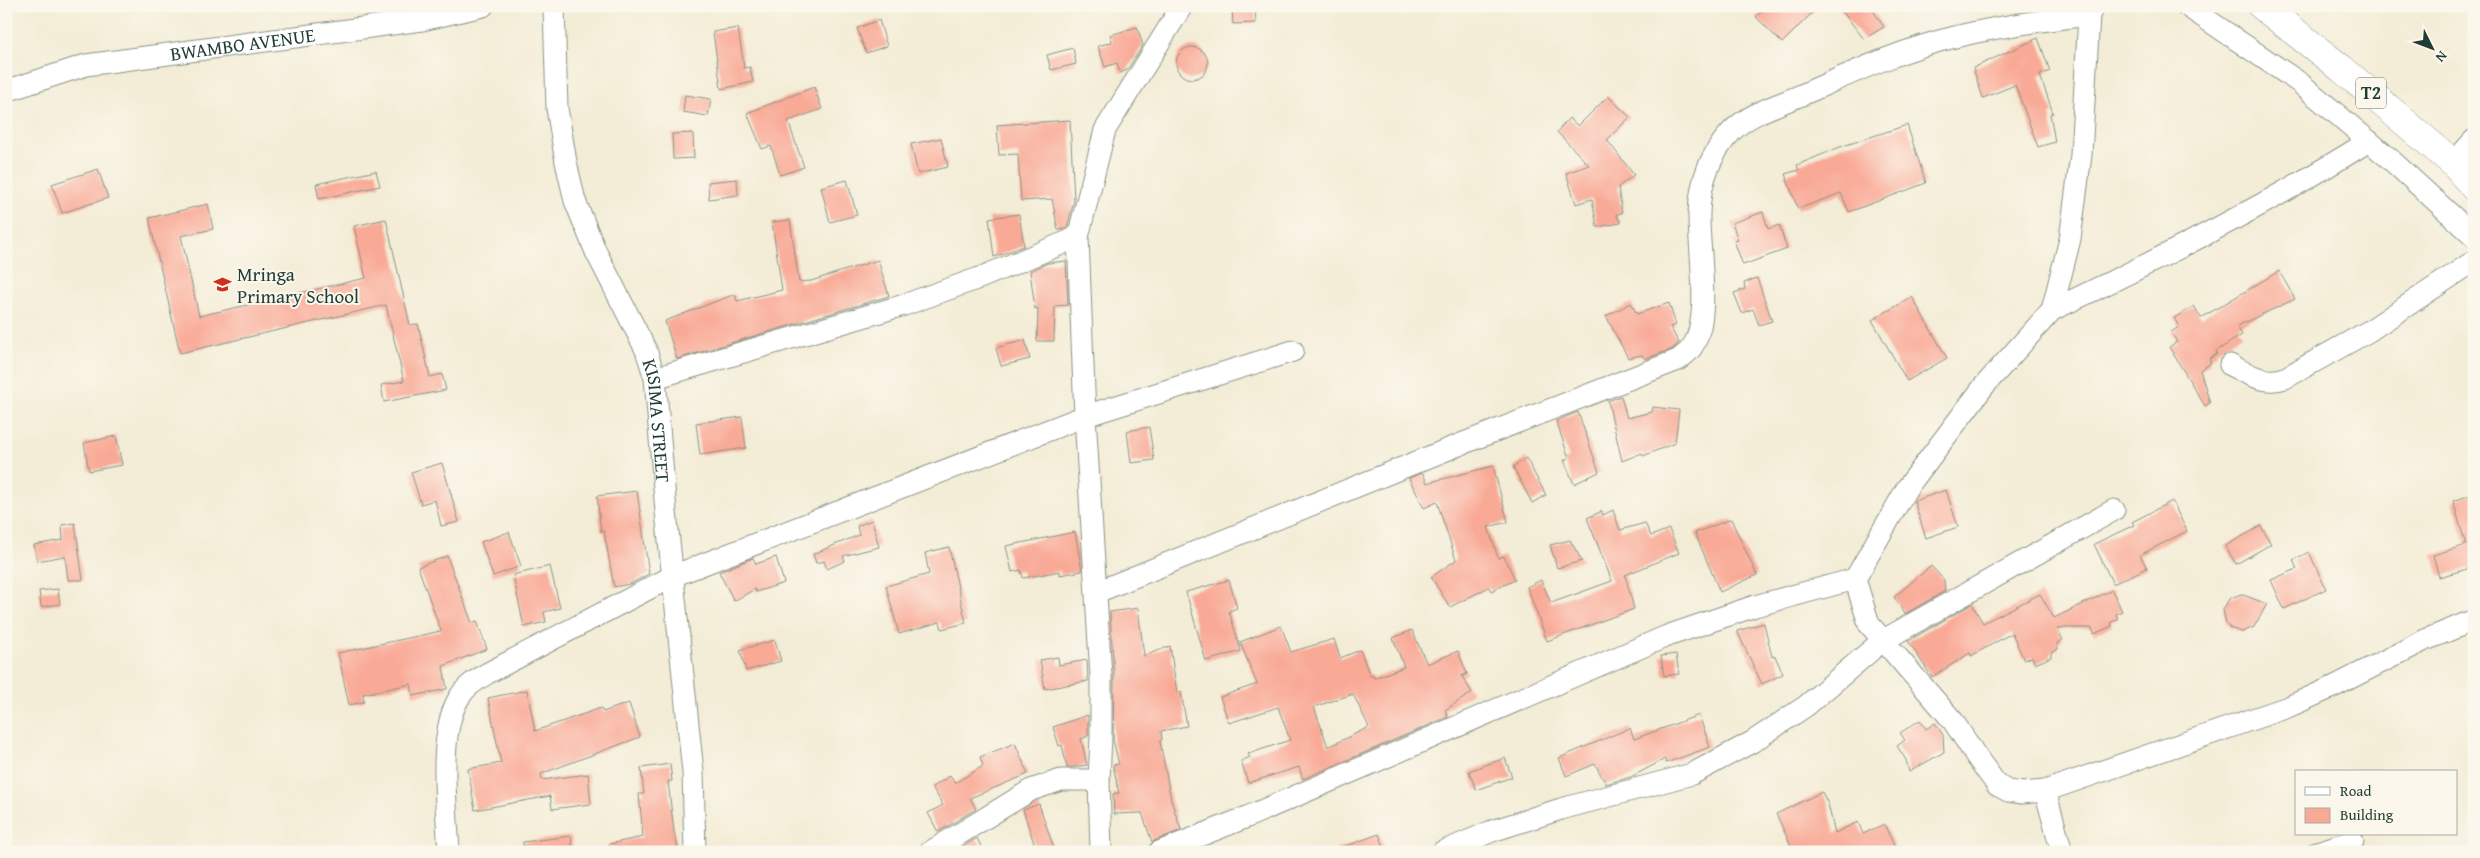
<svg xmlns="http://www.w3.org/2000/svg" width="2480" height="858" font-family="'Gentium Book Plus',serif">
	<rect width="100%" height="100%" fill="#fbf7ec"/>
	<filter id="ink" filterUnits="userSpaceOnUse"><feTurbulence type="fractalNoise" baseFrequency=".02" numOctaves="2"/><feDisplacementMap in="SourceGraphic" scale="10" xChannelSelector="R" yChannelSelector="G"/><feConvolveMatrix kernelMatrix="1 2 1 2 8 2 1 2 1" color-interpolation-filters="sRGB"/></filter>
	<filter id="wash" filterUnits="userSpaceOnUse"><feTurbulence type="fractalNoise" baseFrequency=".0096" numOctaves="4" result="noise"/><feDisplacementMap in="SourceGraphic" scale="20" xChannelSelector="R" yChannelSelector="G"/><feGaussianBlur stdDeviation="1.12" result="paint"/><feColorMatrix in="noise" values="0 0 0 0 0 0 0 0 0 0 0 0 0 0 0 0 0 1.4 0 .05"/><feComposite in="paint" operator="in"/></filter>
	<g filter="url(#wash)">
		<rect width="100%" height="100%" fill="#f3ecd6"/>
		<g id="blocks">
			<!-- building -->
			<path fill="#f9aa97" fill-rule="evenodd" d="M1767,6H1819L1782,43L1756,17Z
				M1838,6H1870L1884,27L1864,39Z
				M1255,8L1256,23L1233,24L1232,9Z
				M879,20L887,46L866,53L857,28Z
				M1137,27L1143,45L1127,70L1120,73L1117,63L1105,67L1098,46L1112,42L1110,35Z
				M738,28L744,68L750,67L753,82L721,89L713,32Z
				M2038,38L2050,71L2040,75L2053,113L2050,114L2055,142L2038,147L2015,85L1983,98L1973,68Z
				M1176 63a16 16 0 1 1 32 0a16 16 0 1 1-32 0Z
				M1073,48L1076,64L1051,70L1047,55Z
				M814,87L822,109L788,121L804,167L780,175L771,146L762,149L747,113Z
				M685,95L711,99L708,116L683,112Z
				M1608,96L1630,117L1607,140L1634,175L1618,187L1622,213L1616,214L1621,223L1597,227L1592,199L1576,204L1566,173L1589,165L1557,132L1569,118L1578,126Z
				M1070,120L1074,200L1067,228L1058,230L1052,199L1021,201L1018,154L999,155L997,125Z
				M1907,125L1926,183L1849,212L1841,193L1798,209L1785,174L1799,170L1797,165L1840,147Z
				M693,133L694,158L673,159L672,134Z
				M941,138L948,167L918,174L911,144Z
				M98,169L108,198L62,213L52,184Z
				M376,171L380,186L319,199L316,184Z
				M737,179L738,195L709,199L708,182Z
				M847,180L857,215L830,222L821,187Z
				M208,204L213,229L181,236L199,316L366,278L354,226L386,219L410,325L418,324L430,377L442,374L446,390L384,402L381,385L404,381L386,305L180,353L149,218Z
				M1763,212L1768,229L1779,225L1787,249L1743,265L1734,241L1738,240L1732,223Z
				M1019,214L1024,246L994,257L989,218Z
				M790,220L799,282L811,281L878,260L889,296L677,359L665,321L735,294L737,301L782,290L772,222Z
				M1066,261L1068,305L1055,306L1054,341H1037L1038,308L1035,309L1030,271L1048,263Z
				M2279,271L2295,299L2237,326L2242,335L2216,351L2217,354L2209,359L2211,363L2200,370L2210,403L2205,406L2169,347L2177,342L2171,332L2179,327L2174,318L2194,306L2201,318Z
				M1757,278L1772,321L1759,325L1753,309L1742,313L1734,293L1745,289L1744,283Z
				M1912,297L1947,358L1907,381L1872,320Z
				M1631,303L1637,314L1669,303L1676,325L1670,327L1679,343L1672,349L1645,359L1642,355L1628,358L1606,316Z
				M1025,340L1030,359L1001,366L996,348Z
				M1621,396L1627,418L1652,412L1653,407L1679,410L1675,443L1643,456L1642,453L1622,461L1608,401Z
				M1578,412L1599,472L1574,484L1564,460L1569,458L1556,421Z
				M742,417L746,448L700,455L696,423Z
				M1149,427L1154,460L1131,463L1127,431Z
				M116,436L122,465L89,471L84,443Z
				M1526,458L1546,495L1532,503L1513,467Z
				M442,463L459,522L441,526L435,500L421,504L411,472Z
				M1493,466L1508,522L1488,527L1498,558L1504,556L1515,580L1491,591L1489,587L1450,607L1431,577L1456,560L1437,502L1424,508L1409,478L1423,473L1427,483Z
				M1946,490L1958,527L1926,538L1914,501Z
				M637,491L649,574L630,584L614,587L604,531L601,532L597,496Z
				M2474,494V567L2439,577L2433,555L2466,545L2453,501Z
				M2172,501L2187,531L2140,555L2147,568L2113,584L2094,544L2134,525L2132,522Z
				M1613,510L1620,530L1645,523L1651,536L1669,529L1679,553L1625,575L1634,609L1547,641L1527,587L1541,580L1551,603L1612,581L1587,518L1602,511L1603,515Z
				M1731,519L1757,575L1720,592L1695,533Z
				M872,520L879,547L843,556L845,561L827,569L824,561L816,563L813,554L859,535L857,526Z
				M75,523L83,580H68L65,556L37,561L34,545L63,540L62,525Z
				M2261,526L2271,544L2236,564L2225,546Z
				M509,532L521,566L493,576L481,542Z
				M1075,532L1082,571L1060,575V571L1023,578L1021,570L1012,572L1006,546Z
				M1570,540L1582,561L1557,568L1550,545Z
				M949,547L966,623L942,629L940,622L899,634L886,586L929,574L925,553Z
				M2309,552L2326,589L2284,609L2271,580L2297,569L2293,560Z
				M447,556L472,623L477,621L487,649L443,666L447,689L413,696L411,684L363,694L364,702L349,705L338,653L441,631L418,567Z
				M776,557L784,583L756,592L755,589L734,601L719,572L753,558L756,564Z
				M550,566L560,608L544,612L546,622L524,627L513,575Z
				M1931,566L1944,580L1945,591L1905,614L1894,597Z
				M1229,580L1237,608L1229,611L1241,651L1206,661L1186,592Z
				M58,589L60,604L41,607L39,591Z
				M2112,590L2122,611L2116,614L2118,619L2111,622L2112,626L2094,634L2092,628H2057L2063,640L2057,643L2058,649L2051,653V657L2035,664L2032,657L2024,660L2012,633L1971,656L1970,653L1932,677L1908,641L1972,604L1983,623L2040,594L2054,618Z
				M2241,594L2267,604L2254,627L2242,632L2230,628L2226,623L2223,610L2229,599Z
				M1138,608L1144,656L1170,646L1177,693L1181,692L1187,726L1161,731L1162,740L1160,741L1171,800L1181,830L1152,842L1142,813L1114,814L1113,794L1119,793L1113,765L1119,764L1113,740L1114,676L1110,612Z
				M1764,623L1772,657L1775,656L1783,674L1762,684L1737,631Z
				M1281,626L1291,652L1334,639L1340,658L1360,650L1370,676L1372,675L1374,678L1404,667L1393,638L1412,630L1427,664L1458,651L1467,674L1462,676L1472,693L1445,710L1448,717L1303,779L1299,767L1248,783L1241,761L1250,757L1248,754L1290,740L1278,707L1229,723L1220,697L1257,684L1240,642ZM1353,694L1369,727L1328,747L1314,707Z
				M775,640L781,661L746,671L740,650Z
				M1676,654L1679,674L1664,676L1661,656Z
				M1058,657L1059,665L1087,660L1088,681L1045,689L1040,660Z
				M527,690L535,731L601,708L603,712L629,703L640,737L541,774L542,780L588,774L591,804L552,809L550,796L475,810L468,769L501,763L488,698Z
				M1088,715V736L1081,739L1087,765L1067,768L1062,745L1059,746L1053,727Z
				M1699,715L1710,747L1666,763L1665,759L1631,777L1606,784L1595,764L1566,776L1559,758L1630,728L1634,739Z
				M1920,720L1926,729L1935,723L1943,735L1944,752L1909,772L1906,760L1897,746L1905,740L1900,733Z
				M1015,743L1028,774L970,798L976,809L938,832L928,813L943,805L932,787L950,776L955,783L983,766L980,757Z
				M1505,758L1512,777L1476,790L1469,771Z
				M670,764L672,781H668L674,832L679,852H610L609,844L643,837L639,794H644L641,768Z
				M1822,792L1828,804L1835,833L1858,822L1863,834L1884,824L1897,852H1794L1776,814Z
				M1039,804L1055,852H1037L1023,810Z
				M1379,834L1386,852H1336L1335,850Z
				M571,836L573,852H524L523,842Z
				M977,838L984,852H954Z"/>
		</g>
	</g>
	<g filter="url(#ink)">
		<use href="#blocks" fill-opacity="0" stroke="#899485" stroke-width="1"/>
		<g fill="none" stroke-linecap="round" stroke-linejoin="round">
			<defs>
				<g id="minor">
					<path id="s1" d="M554,6L557,108L566,162L575,201L596,252L646,350L655,378L666,512L693,772L695,852"/>
					<path d="M2094,6L2089,15L2081,155L2070,239L2052,310L1984,386L1907,488L1855,579L1869,624L1953,721L1976,756L1997,785L2008,791L2022,793L2045,791L2288,707L2335,686L2423,641L2474,620"/>
					<path d="M2187,6L2300,83L2390,159L2474,236"/>
					<path id="s2" d="M6,91L86,65L422,20L483,6"/>
					<path d="M2453,163L2474,140"/>
					<path d="M2052,310C2161,259 2268,205 2369,141"/>
					<path d="M2230,365C2249,374 2264,385 2285,378L2369,331L2474,261"/>
					<path d="M655,378L904,305L982,277L1078,237"/>
					<path d="M1097,592L1451,448L1678,360C1683,356 1689,352 1692,347C1712,318 1698,249 1699,213C1700,182 1711,153 1732,131C1751,112 1782,104 1806,93C1854,72 1903,49 1955,37C1999,26 2044,20 2089,15"/>
					<path d="M2045,791L2062,852"/>
					<path d="M449,852C447,810 436,730 461,695C467,685 478,679 488,673L673,576L1085,416L1293,351"/>
					<path d="M930,852L1031,790L1061,780H1099"/>
					<path d="M1101,852L1099,780L1101,736V676L1085,416L1078,237L1105,130L1182,6"/>
					<path d="M1159,852L1247,817L1667,636L1755,606L1855,579"/>
					<path d="M1442,852L1492,831L1561,809L1692,774L1752,742L1806,706L1882,641L2114,510"/>
					<path d="M2317,852L2353,841"/>
				</g>
				<path id="trunk" d="M2262,6L2342,69L2453,163L2474,187"/>
			</defs>
			<!-- minor casing -->
			<use href="#minor" stroke="#899485" stroke-width="23"/>
			<!-- trunk casing -->
			<use href="#trunk" stroke="#899485" stroke-width="29"/>
			<!-- minor -->
			<use href="#minor" stroke="#fff" stroke-width="21"/>
			<!-- trunk -->
			<use href="#trunk" stroke="#fff" stroke-width="28"/>
		</g>
	</g>
	<!-- icons -->
	<defs>
		<symbol id="school-bare" viewBox="-9 -9 18 18"><path d="M0-5L7-2L0 1L-7-2ZM-4 1L0 2.5L4 1V4Q0 6-4 4Z" fill="#c8321e" stroke="#fbf7ec" stroke-width="2.5" paint-order="stroke"/></symbol>
	</defs>
	<g fill-rule="evenodd">
		<use href="#school-bare" x="210" y="272" width="25" height="25"/>
	</g>
	<g text-anchor="middle" stroke-width="4" stroke-linejoin="round" paint-order="stroke">
		<!-- shield labels -->
		<rect fill="#fbf7ec" stroke="#61756b" stroke-width="1" x="2356" y="77.5" width="30" height="31" rx="4"/>
		<g font-size="18" font-weight="bold" fill="#1f3d34">
			<text x="2371" y="99">T2</text>
		</g>
		<!-- street labels -->
		<g font-size="19" fill="#1f3d34" stroke="#fbf7ec">
			<text dy="7" stroke="none"><textPath href="#s2" startOffset="242">BWAMBO AVENUE</textPath></text>
			<text dy="7" stroke="none"><textPath href="#s1" startOffset="434">KISIMA STREET</textPath></text>
		</g>
		<!-- poi labels -->
		<g font-size="19" fill="#1f3d34" stroke="#fbf7ec" text-anchor="start">
			<text x="237" y="281">Mringa<tspan x="237" dy="22">Primary School</tspan></text>
		</g>
	</g>
	<!-- margin -->
	<rect width="2480" height="858" fill="none" stroke="#fbf7ec" stroke-width="25"/>
	<!-- legend -->
	<rect x="2295" y="770" width="162" height="65" fill="#fbf7ec" stroke="#a3ada2"/>
	<rect x="2305" y="787" width="25" height="8" fill="#ffffff" stroke="#a3ada2"/>
	<text x="2340" y="796" font-size="15" fill="#1f3d34">Road</text>
	<rect x="2305" y="808" width="25" height="15" fill="#f9aa97" stroke="#a3ada2"/>
	<text x="2340" y="820" font-size="15" fill="#1f3d34">Building</text>
	<!-- north arrow -->
	<g transform="translate(2432 48) rotate(132)" stroke="#fbf7ec" stroke-width="4" paint-order="stroke">
	<path d="M0-4L9 19L0 12L-9 19Z" fill="#1f3d34"/>
	<text y="-8" font-size="14" font-weight="bold" text-anchor="middle" fill="#1f3d34">N</text>
	</g>
</svg>
